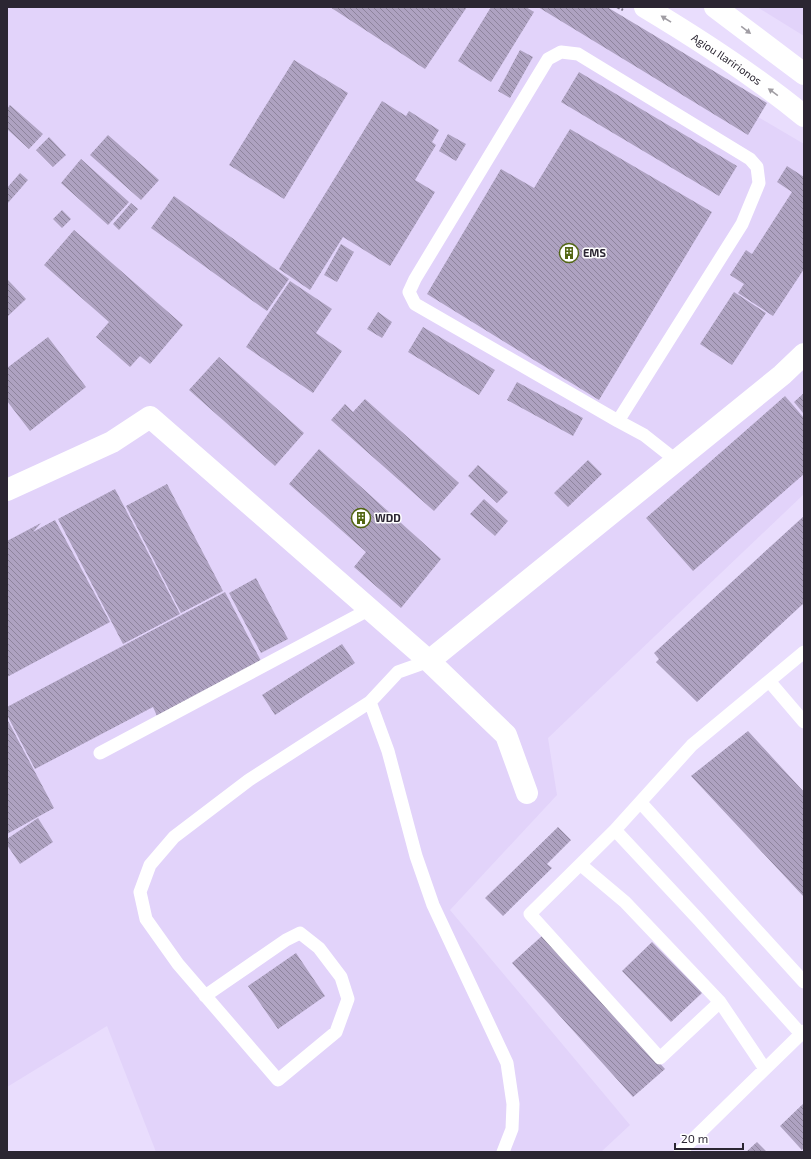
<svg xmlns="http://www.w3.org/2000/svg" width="811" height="1159" font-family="'Exo 2',sans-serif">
	<defs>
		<pattern id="building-back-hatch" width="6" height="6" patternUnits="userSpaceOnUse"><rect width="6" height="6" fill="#aea2c1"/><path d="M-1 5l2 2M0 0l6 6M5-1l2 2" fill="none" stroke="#8e849d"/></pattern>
	</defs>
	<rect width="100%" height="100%" fill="#e9ddfd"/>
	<!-- built -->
	<path fill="#e2d3fa" d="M7,7H571L804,144V494L548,738L557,795L450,910L630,1125L601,1152H156L107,1026L7,1087Z
		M757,7H804V36Z"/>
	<!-- building -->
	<path fill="url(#building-back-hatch)" d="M330,7H467L425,69Z
		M491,7H526L534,12L491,82L458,61Z
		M538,7H607L767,103L748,135Z
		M520,50L533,57L510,98L498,91Z
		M294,60L348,93L284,199L229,165Z
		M579,72L737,166L719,196L561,102Z
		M382,101L406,116L409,111L439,130L432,142L436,145L415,180L435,192L390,266L343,237L310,290L279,269Z
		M10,105L43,134L29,149L7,129V109Z
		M570,129L712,212L599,400L427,294L501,169L534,188Z
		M448,134L466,144L456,161L439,151Z
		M108,135L159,180L141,200L90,155Z
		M49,137L66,155L53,167L36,150Z
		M81,159L129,202L108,225L61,183Z
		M787,166L804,177V269L773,316L738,293L744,284L730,275L746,250L752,254L792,192L777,182Z
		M20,173L28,180L7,204V188Z
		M174,196L289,279L267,311L151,228Z
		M131,203L138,209L119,230L113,224Z
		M62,210L71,219L62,228L53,219Z
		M74,230L183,325L150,364L140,356L130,367L96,337L109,322L44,265Z
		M341,244L354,252L337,282L324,275Z
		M8,280L26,299L7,317V281Z
		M290,281L332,309L316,333L342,351L313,393L246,347Z
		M734,292L766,313L732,365L700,344Z
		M378,312L392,322L382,338L367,329Z
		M423,327L495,370L479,395L408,352Z
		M48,337L86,387L30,431L7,401V368Z
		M219,357L304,433L275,466L189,390Z
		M517,382L583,418L573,436L507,400Z
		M804,393V414L794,402Z
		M785,396L804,418V474L693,571L646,518Z
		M365,399L459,483L434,511L331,420L345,404L353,412Z
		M319,449L441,559L401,608L354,567L366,552L289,484Z
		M588,460L602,474L568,507L554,493Z
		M478,465L508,492L497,503L468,476Z
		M167,484L223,591L181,613L126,506Z
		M115,489L180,614L123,644L58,519Z
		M484,499L508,521L495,536L470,514Z
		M804,516V603L697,702L656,662L659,659L654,653Z
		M55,520L110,622L7,677V541L41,523L33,532Z
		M256,578L288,639L261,653L229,593Z
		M225,592L261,661L157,716L153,707L35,769L7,715V707Z
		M342,644L355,663L275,715L262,695Z
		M7,719L54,808L7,834Z
		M748,731L804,792V897L691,776Z
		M38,818L53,842L20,864L7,845V839Z
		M558,827L571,840L547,864L552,868L503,916L485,898Z
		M543,935L665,1069L633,1097L512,963Z
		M652,942L702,993L671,1022L622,971Z
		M296,953L325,996L278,1029L248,986Z
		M804,1103V1147L802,1150L780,1126Z
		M757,1142L767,1152H746Z"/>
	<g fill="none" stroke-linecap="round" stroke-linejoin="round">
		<!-- path -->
		<path stroke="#827a8f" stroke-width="2.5" stroke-dasharray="3 2" stroke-linecap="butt" d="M617,7L623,10"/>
		<!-- service -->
		<path stroke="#fff" stroke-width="13" d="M618,421L742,224L759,183L757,167L750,159L578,54L561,52L548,59L415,279L409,292L415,304L618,421L644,435L677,461
			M769,681L804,722
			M370,702L388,751L416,856L433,905L507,1063L513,1104L512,1129L503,1152
			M100,753L370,609
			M641,803L804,982
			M615,830L699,920L801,1034
			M581,865L625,902L720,1002L765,1069
			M205,996L286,940L300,933L319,948L341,977L348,999L336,1032L278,1080L178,964L146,919L140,892L150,865L174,837L249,780L370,702L398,672L429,661
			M720,1002L660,1058L530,914L615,830L692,745L804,652
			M680,1152L804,1031"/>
		<!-- minor -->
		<path stroke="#fff" stroke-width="22" d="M7,490L112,442L150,417L429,661L506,735L527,793
			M429,661L782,375L804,354"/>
		<!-- secondary -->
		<g stroke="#fff" stroke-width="22">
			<path id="s1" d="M645,7C700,40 754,75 804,116"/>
			<path d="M715,7L804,74"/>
		</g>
	</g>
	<!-- one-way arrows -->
	<defs><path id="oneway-solid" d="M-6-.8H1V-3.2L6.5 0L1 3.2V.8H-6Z"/></defs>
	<g fill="#a09da3">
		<use href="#oneway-solid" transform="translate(666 19) rotate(-148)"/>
		<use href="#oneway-solid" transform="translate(746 30) rotate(37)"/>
		<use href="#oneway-solid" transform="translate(773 92) rotate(-144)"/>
	</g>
	<!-- icons -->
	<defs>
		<symbol id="building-ring" viewBox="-11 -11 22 22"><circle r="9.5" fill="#fff" stroke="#526613" stroke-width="1.5"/><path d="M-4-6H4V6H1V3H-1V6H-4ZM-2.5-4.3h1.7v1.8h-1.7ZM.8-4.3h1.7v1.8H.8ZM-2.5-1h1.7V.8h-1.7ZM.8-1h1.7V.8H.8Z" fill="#526613"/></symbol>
	</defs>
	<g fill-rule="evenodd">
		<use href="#building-ring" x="558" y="242" width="22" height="22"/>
		<use href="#building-ring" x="350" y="507" width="22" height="22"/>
	</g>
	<g text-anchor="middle" stroke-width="3" stroke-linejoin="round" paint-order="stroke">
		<!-- street labels -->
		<g font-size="11" fill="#2b2632" stroke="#fff">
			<text dy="4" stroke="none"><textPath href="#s1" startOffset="97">Agiou Ilaririonos</textPath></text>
		</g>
		<!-- poi labels -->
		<g font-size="11" font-weight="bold" fill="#2b2632" stroke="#fff" text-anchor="start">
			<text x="583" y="257">EMS</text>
			<text x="375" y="522">WDD</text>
		</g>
	</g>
	<!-- border -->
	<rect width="811" height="1159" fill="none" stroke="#2b2632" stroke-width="16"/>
	<!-- scale -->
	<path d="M675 1143v6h68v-6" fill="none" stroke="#2b2632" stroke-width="2"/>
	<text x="681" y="1143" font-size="12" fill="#2b2632" stroke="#ffffff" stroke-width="3" paint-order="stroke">20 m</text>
</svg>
